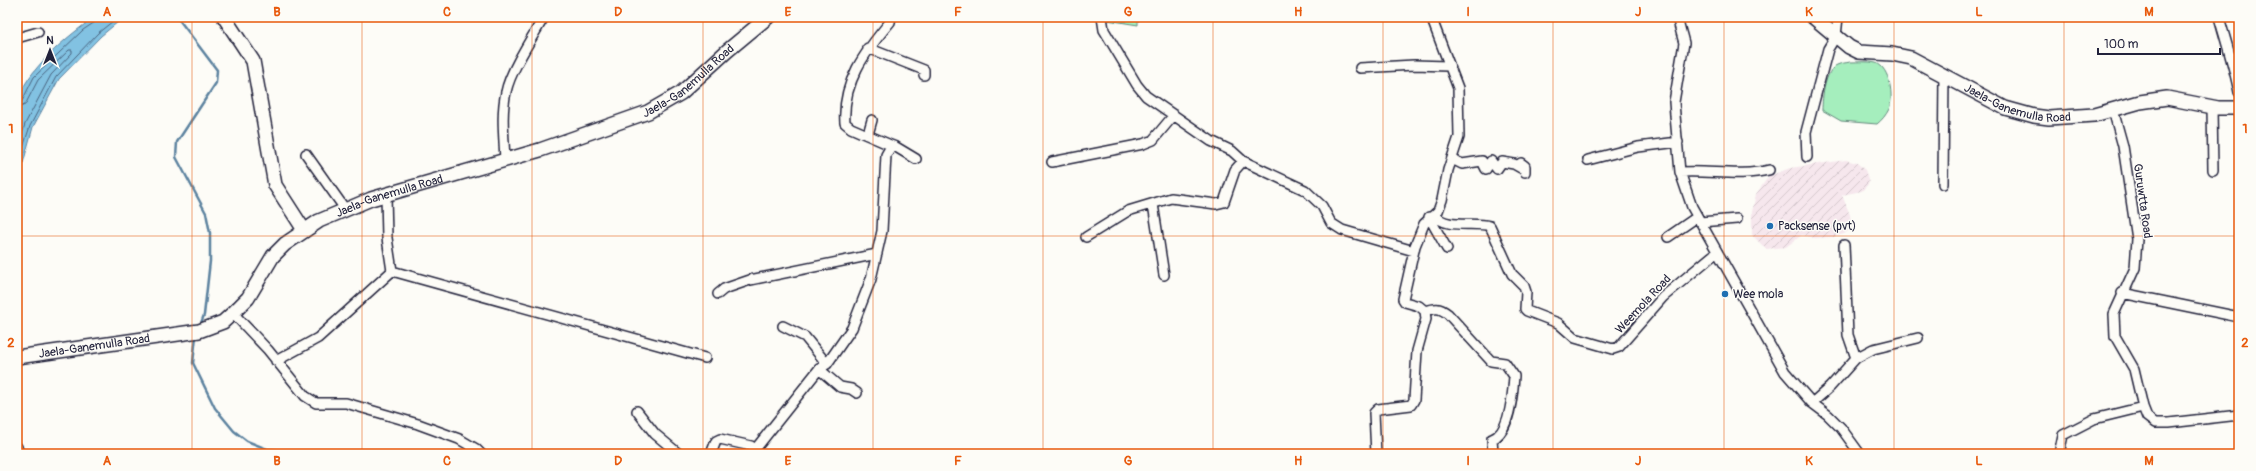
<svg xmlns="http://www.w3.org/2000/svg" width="2256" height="471" font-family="Pangolin,sans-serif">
	<defs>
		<pattern id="industrial-furrows" width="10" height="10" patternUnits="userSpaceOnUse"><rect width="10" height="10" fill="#f6e7ed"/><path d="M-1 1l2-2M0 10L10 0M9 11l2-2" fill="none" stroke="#d3c6cc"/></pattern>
		<pattern id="cemetery-stones" width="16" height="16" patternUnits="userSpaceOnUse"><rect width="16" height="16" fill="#a5eebd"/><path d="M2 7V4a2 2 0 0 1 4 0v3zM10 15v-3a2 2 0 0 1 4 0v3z" fill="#8ecca3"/></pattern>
	</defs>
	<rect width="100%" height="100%" fill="#fdfcf7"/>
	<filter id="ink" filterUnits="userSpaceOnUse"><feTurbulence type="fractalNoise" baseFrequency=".025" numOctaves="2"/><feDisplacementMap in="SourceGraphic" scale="8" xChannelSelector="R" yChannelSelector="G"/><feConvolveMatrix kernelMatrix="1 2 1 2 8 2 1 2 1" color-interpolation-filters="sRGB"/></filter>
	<g filter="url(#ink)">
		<!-- industrial -->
		<path fill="url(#industrial-furrows)" d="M1846,160L1857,163L1865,170L1869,183L1862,191L1842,195L1850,215L1852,228L1844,234L1833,237L1815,238L1802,235L1786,247L1766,249L1752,235V212L1756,194L1769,176L1790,168Z"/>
		<!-- green -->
		<path fill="#a5eebd" stroke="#64887c" d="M1850,62C1858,62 1869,61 1876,63C1890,68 1894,97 1889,109C1886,115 1882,120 1877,124L1841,121L1822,110C1822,98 1825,70 1837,65C1841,63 1846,63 1850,62Z"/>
		<!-- cemetery -->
		<path fill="url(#cemetery-stones)" stroke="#64887c" d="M1107,17H1138V25L1107,20Z"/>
		<!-- water -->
		<path fill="#82c2e2" stroke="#5c829f" d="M95,17H124L101,36L59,79L33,127L22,167L17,171C17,151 14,122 17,104C23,72 70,34 95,17Z"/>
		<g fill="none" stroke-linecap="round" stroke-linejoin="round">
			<!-- shore -->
			<path stroke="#48627e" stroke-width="1" d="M17,103L22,101L34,77L83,30L95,22L97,17
				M17,108L25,105L38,80L69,50H72V53L51,75L25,124L17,151
				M17,166L30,126L56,77L98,33L118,17"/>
			<!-- stream -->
			<path stroke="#5c829f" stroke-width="2.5" d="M177,17L217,70L216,83L177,142L176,157L206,213L210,233V261L204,315L200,326
				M196,336L193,363L215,408L234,431L247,441L267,449L284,451L285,454"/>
			<defs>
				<path id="street" d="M1102,17L1104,30L1137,85L1146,96L1211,141L1232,151L1243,161L1305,190L1322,206L1331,223L1342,230L1414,251
					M1677,17L1684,43L1674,102L1675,115L1680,172L1692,207L1785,372L1812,403L1828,415L1841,428L1860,454
					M2219,17C2226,42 2234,66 2239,92
					M17,38L38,32
					M868,48L924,70V75
					M1360,68L1414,65L1448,66
					M2212,107L2213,170
					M2113,110L2123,146L2137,239L2135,268L2114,314L2115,336L2134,369L2143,407L2147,417L2155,423H2169L2239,415
					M868,134L872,120
					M888,144L896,147L916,159
					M306,154L345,209
					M1807,157L1806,132L1828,49L1836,36L1838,17
					M1452,159L1462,164L1482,161L1486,169L1491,161L1497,169L1502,162L1514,164L1521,168V163L1525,166V172
					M505,160C504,137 501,114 506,92C510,71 533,36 544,17
					M1588,160L1638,147L1678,142
					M1052,162L1143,144L1153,140L1174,115
					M1680,172C1710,170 1740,177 1769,170
					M1943,184L1944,74
					M386,195L387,238L392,271L705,358
					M1153,204L1164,275
					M1435,215C1446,230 1474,221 1490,226L1512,274L1524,286L1526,292L1525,309L1527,311L1558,323L1575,338L1613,349L1619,347L1663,297L1717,252
					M1429,217L1447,249
					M1700,222L1737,219
					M1086,237L1128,211L1171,198L1216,204L1224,202L1235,170L1243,161
					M1668,237L1697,217
					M1844,245L1848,335L1856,358
					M2122,293L2239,317
					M718,294L724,289L750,280L877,254
					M1425,311C1435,308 1439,307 1448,314L1491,361L1505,363L1514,376C1513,392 1510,433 1492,439L1493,454
					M233,313L268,350L305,396L316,403H346L418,424L459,439L476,449L481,454
					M783,326L805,337L827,364
					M276,361L318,338L392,271
					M819,369L840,387L851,389L857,393
					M1812,403L1830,387L1856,358L1873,349L1918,338
					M637,411L655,434L679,454
					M17,447L19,454
					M711,454L716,441L720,439L751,446L756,451L757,447L819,369L827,364L852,328L871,279L882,231L886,155L890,148L888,144L851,128L845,123C842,82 865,52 890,22L891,17
					M1376,454L1374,413L1378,409L1411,405L1414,400L1417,351L1426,319L1425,311L1419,306L1405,302L1403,299L1415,246L1424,224L1438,211L1442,200L1448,170L1459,137L1458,88L1431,17
					M2059,454L2063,435L2094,419L2143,407"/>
				<g id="secondary">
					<path d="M224,17L253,61L275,185L304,230"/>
					<path id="s1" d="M1813,17L1849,47L1859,52L1892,54L1911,58L2005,108L2034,116L2049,118L2094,115L2140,102L2167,98L2218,108H2239"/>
					<path id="s2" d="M17,357L199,331L223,322L233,313L248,298L273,256L285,244L319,221L371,199L540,150L648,112L681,93L727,51L768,17"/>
				</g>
			</defs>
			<!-- street casing -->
			<use href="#street" stroke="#22223b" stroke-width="12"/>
			<!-- secondary casing -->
			<use href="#secondary" stroke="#22223b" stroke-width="16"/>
			<!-- street -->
			<use href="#street" stroke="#fdfcf7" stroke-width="9"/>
			<!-- secondary -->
			<use href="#secondary" stroke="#fdfcf7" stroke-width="13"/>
		</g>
	</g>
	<!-- grid -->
	<path fill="none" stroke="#e8590c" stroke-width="1" stroke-opacity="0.55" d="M192,17V454M362,17V454M532,17V454M703,17V454M873,17V454M1043,17V454M1213,17V454M1383,17V454M1553,17V454M1724,17V454M1894,17V454M2064,17V454M17,236H2239"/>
	<!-- markers -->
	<g fill="#1f6fb2" stroke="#fdfcf7" stroke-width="1.5">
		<circle cx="1770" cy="226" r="4"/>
		<circle cx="1725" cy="294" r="4"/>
	</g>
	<g text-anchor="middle" stroke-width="3" stroke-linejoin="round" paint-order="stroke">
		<!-- street labels -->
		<g font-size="12" fill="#22223b" stroke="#fdfcf7">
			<text dy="4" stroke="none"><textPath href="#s2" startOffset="749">Jaela-Ganemulla Road</textPath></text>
			<text dy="4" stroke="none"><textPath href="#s1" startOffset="228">Jaela-Ganemulla Road</textPath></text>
			<text dy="4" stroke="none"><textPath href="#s2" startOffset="426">Jaela-Ganemulla Road</textPath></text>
			<text transform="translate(2143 201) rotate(82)" y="4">Guruwtta Road</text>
			<text transform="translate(1643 304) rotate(-47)" y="4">Weemola Road</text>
			<text dy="4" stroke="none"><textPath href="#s2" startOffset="78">Jaela-Ganemulla Road</textPath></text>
		</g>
		<!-- poi labels -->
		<g font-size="12" fill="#22223b" stroke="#fdfcf7" text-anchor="start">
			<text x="1778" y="230">Packsense (pvt)</text>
			<text x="1733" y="298">Wee mola</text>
		</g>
	</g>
	<!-- margin -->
	<rect width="2256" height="471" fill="none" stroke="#fdfcf7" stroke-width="44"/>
	<!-- north arrow -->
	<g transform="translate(50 50)" stroke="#fdfcf7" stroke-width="3" paint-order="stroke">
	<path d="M0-3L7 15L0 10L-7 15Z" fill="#22223b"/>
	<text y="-6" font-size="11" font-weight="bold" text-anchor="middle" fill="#22223b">N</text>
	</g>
	<!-- scale -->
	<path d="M2098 48v6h122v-6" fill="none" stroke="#22223b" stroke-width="2"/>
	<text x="2104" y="48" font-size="12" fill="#22223b" stroke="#fdfcf7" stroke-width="3" paint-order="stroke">100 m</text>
	<rect x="22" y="22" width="2212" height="427" fill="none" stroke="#e8590c" stroke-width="1.5"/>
	<g font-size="13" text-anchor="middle" font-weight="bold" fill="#e8590c">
		<text x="107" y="16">A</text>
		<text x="277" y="16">B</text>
		<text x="447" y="16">C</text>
		<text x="618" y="16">D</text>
		<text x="788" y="16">E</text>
		<text x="958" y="16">F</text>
		<text x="1128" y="16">G</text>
		<text x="1298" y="16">H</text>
		<text x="1468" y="16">I</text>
		<text x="1638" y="16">J</text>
		<text x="1809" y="16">K</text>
		<text x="1979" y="16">L</text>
		<text x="2149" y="16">M</text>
		<text x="11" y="133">1</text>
		<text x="2245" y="133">1</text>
		<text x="11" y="347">2</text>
		<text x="2245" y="347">2</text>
		<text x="107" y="465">A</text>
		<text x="277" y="465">B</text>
		<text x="447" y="465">C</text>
		<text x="618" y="465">D</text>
		<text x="788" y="465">E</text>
		<text x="958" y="465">F</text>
		<text x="1128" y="465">G</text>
		<text x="1298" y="465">H</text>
		<text x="1468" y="465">I</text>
		<text x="1638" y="465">J</text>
		<text x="1809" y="465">K</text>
		<text x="1979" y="465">L</text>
		<text x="2149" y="465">M</text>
	</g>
</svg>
